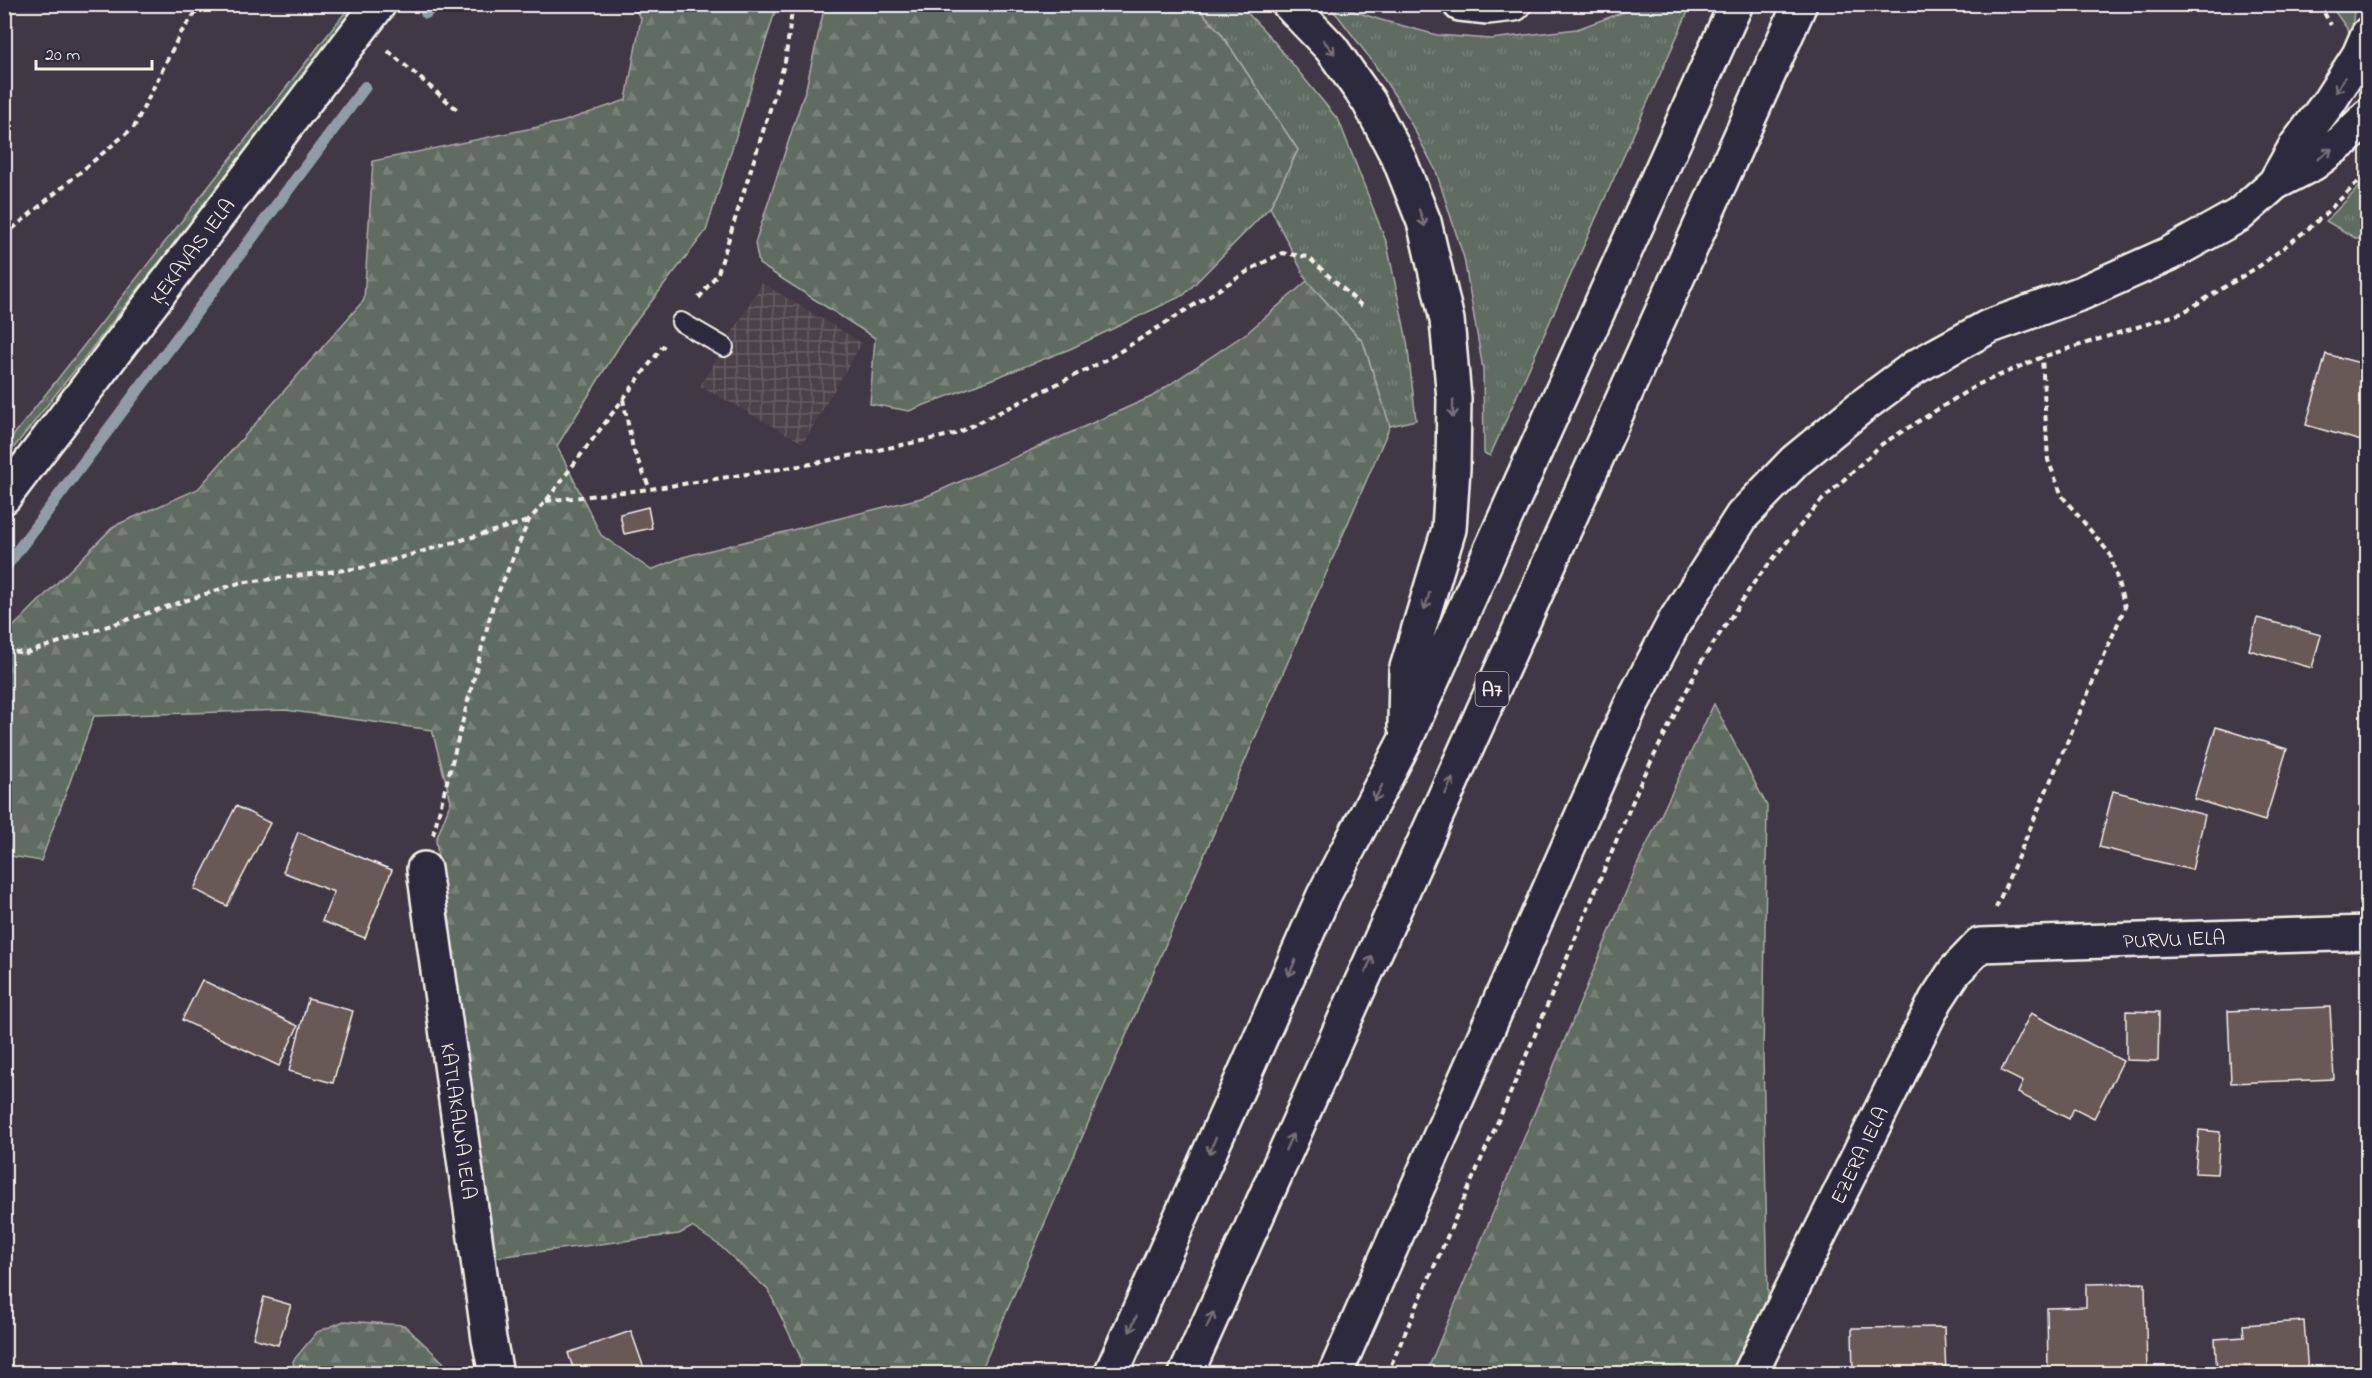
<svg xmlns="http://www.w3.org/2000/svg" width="2372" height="1378" font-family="'Indie Flower',sans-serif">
	<defs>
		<pattern id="industrial-grid" width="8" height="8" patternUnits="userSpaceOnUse" patternTransform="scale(1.5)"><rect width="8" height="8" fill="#4c4249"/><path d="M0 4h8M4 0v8" fill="none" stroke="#665e63"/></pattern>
		<pattern id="grass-tufts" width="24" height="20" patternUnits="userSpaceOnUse" patternTransform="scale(1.5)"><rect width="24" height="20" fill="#606c62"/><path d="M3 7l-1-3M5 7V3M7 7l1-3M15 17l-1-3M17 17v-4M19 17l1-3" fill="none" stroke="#778178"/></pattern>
		<pattern id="forest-firs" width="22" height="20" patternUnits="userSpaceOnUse" patternTransform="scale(1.5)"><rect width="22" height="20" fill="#606c62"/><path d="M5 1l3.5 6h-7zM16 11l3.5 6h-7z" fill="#778178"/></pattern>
	</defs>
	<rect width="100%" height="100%" fill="#403844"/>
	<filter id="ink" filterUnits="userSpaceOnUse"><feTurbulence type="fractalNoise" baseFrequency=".0167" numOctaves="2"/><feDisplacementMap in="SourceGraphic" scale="12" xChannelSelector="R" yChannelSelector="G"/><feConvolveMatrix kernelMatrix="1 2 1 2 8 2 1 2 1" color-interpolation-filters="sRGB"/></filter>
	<g filter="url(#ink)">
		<!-- industrial -->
		<path fill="url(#industrial-grid)" d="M762,283L862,343L803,443L700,386Z"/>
		<!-- grass -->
		<path fill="url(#grass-tufts)" stroke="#aaaea5" stroke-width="1.5" d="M351,5H361L5,459V446Z
			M1195,5H1240L1272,39L1339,121L1387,244L1407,341L1416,420L1390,426L1363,342L1307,281L1270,207L1298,150L1220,32Z
			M1326,5H1334L1381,20L1437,35L1491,39L1577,29L1643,5H1691L1490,456L1484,453L1483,369L1464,258L1436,171L1401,105L1372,61L1338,16Z
			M2330,5H2355L2351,34Z
			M2367,179V240L2357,239L2326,221Z"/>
		<!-- forest -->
		<path fill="url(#forest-firs)" stroke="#aaaea5" stroke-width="1.5" d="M631,5H775V12L706,231L630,329L557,446L601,535L651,570L683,557L925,497L1151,397L1248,332L1307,281L1363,342L1390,426L980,1373H802L800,1356L768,1290L719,1245L692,1227L679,1234L490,1258L464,1076L436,840L451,801L432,730L285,710L94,716L41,861L5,855L4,636L114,526L198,489L364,300L373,161L562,122L626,100L641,18Z
			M825,5H1195L1220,32L1298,150L1270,207L1184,295L1070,349L909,411L870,404L875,338L759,264L755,243L806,88Z
			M1714,704L1767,806L1763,1055L1768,1296L1735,1373L1426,1374L1638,863Z
			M344,1321L404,1325L443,1362L449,1373H295L293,1361L317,1332Z"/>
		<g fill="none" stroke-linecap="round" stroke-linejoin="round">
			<!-- stream -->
			<path stroke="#909da6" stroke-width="12" d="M426,13L433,4
				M4,569L365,87"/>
		</g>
		<!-- building -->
		<path fill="#685856" stroke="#f4f1e8" stroke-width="1.5" d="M2326,354L2368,365V443L2306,425Z
			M648,507L652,528L624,534L620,514Z
			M2257,618L2321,635L2312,668L2249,650Z
			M2216,727L2287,749L2265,821L2194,799Z
			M2113,791L2205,815L2192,870L2099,847Z
			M236,806L270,823L227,906L194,889Z
			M298,832L392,870L365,938L322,921L334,892L283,872Z
			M202,980L298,1026L279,1066L182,1020Z
			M308,999L353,1011L333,1083L289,1071Z
			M2330,1007L2334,1079L2231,1083L2228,1011Z
			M2126,1011L2159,1012L2158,1061L2126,1060Z
			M2031,1013L2123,1061L2094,1118L2074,1108L2069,1119L2018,1093L2023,1082L2001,1071Z
			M2199,1130L2220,1132L2217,1174L2195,1173Z
			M2145,1283L2147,1374L2048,1372L2047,1308L2086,1307V1284Z
			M264,1297L291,1305L278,1345L253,1338Z
			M2304,1321L2308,1374H2217L2215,1339L2244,1337L2243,1325Z
			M1944,1327L1946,1374H1853L1852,1328Z
			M631,1331L646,1374H575L568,1353Z"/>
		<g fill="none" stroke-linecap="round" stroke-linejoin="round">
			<defs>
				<path id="service" d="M681,322L724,347"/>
				<path id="minor" d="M424,869L489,1339L496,1374
					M1750,1374L1936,1000L1955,971L1980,945L2368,933"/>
				<path id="secondary" d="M2275,183L2296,146L2329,102L2359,55L2368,34
					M4,497L379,4
					M1335,1374L1631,705L1675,621L1742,516L1795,461L1861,407L1915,367L1988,327L2082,293L2169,254L2239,215L2275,183L2314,163L2344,140L2368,116"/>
				<path id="motorway" d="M1289,4L1331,48L1369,102L1400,161L1424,222L1447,320L1454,399L1453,468L1449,529L1406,671L1405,726
					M1460,4L1488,7L1514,4
					M1111,1374L1324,895L1405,741L1736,4
					M1186,1374L1800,4"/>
			</defs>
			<!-- service casing -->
			<use href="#service" stroke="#f4f1e8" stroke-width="22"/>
			<!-- minor casing -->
			<use href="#minor" stroke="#f4f1e8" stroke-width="38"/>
			<!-- secondary casing -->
			<use href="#secondary" stroke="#f4f1e8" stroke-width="38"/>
			<!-- motorway casing -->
			<use href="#motorway" stroke="#f4f1e8" stroke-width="38"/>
			<!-- path -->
			<path stroke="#f4f1e8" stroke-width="4" stroke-dasharray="6 4.5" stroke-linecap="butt" d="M2319,4L2331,25
				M388,51L460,112
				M4,236L134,127L180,34L202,4
				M699,298L718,273L785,62L793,4
				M623,399L633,449L650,489
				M546,501L650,489L806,465L955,434L1108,359L1253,268L1282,253L1308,257L1363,307
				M4,650L26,653L239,583L368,567L528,521
				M433,835L493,605L529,520L546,501L664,345
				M1996,908L2125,607L2110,554L2062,496L2048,460L2042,357
				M1387,1374L1513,1087L1640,784L1701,662L1755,581L1818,504L1882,444L1977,385L2042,357L2182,313L2261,265L2313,225L2368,173"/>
			<!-- service -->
			<use href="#service" stroke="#2f2a3d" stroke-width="18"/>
			<!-- minor -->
			<use href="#minor" stroke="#2f2a3d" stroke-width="33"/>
			<!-- secondary -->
			<use href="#secondary" stroke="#2f2a3d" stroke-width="33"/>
			<!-- motorway -->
			<use href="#motorway" stroke="#2f2a3d" stroke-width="33"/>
		</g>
		<!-- one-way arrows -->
		<defs><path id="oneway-shaft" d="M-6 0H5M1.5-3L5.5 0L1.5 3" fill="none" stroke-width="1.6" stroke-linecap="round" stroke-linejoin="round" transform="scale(1.5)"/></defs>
		<g stroke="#747079">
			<use href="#oneway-shaft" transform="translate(1329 47) rotate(50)"/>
			<use href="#oneway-shaft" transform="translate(2340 85) rotate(122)"/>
			<use href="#oneway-shaft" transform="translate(2325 154) rotate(-37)"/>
			<use href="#oneway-shaft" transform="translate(1422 218) rotate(71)"/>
			<use href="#oneway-shaft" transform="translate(1453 409) rotate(90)"/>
			<use href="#oneway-shaft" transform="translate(1427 601) rotate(107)"/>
			<use href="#oneway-shaft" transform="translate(1449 786) rotate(-66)"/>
			<use href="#oneway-shaft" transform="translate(1378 793) rotate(118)"/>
			<use href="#oneway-shaft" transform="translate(1369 964) rotate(-66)"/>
			<use href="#oneway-shaft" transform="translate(1292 968) rotate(114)"/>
			<use href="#oneway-shaft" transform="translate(1289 1142) rotate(-66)"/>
			<use href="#oneway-shaft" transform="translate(1212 1146) rotate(114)"/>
			<use href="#oneway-shaft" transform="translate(1210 1320) rotate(-66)"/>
			<use href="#oneway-shaft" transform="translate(1133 1324) rotate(114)"/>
		</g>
	</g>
	<g text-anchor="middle" stroke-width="4.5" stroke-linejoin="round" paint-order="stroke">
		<!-- shield labels -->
		<rect fill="#2f2a3d" stroke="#b9b5b5" stroke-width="1.5" x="1475.5" y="672" width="33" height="34" rx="4.5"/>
		<g font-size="20" font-weight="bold" fill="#f4f1e8">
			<text x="1492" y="696">A7</text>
		</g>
		<!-- street labels -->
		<g font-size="21" fill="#f4f1e8" stroke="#2f2a3d">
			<text transform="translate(192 251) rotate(-53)" y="7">ĶEKAVAS IELA</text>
			<text transform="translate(2174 939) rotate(-2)" y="7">PURVU IELA</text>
			<text transform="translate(459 1121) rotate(82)" y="7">KATLAKALNA IELA</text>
			<text transform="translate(1859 1155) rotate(-64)" y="7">EZERA IELA</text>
		</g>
	</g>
	<!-- margin -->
	<rect width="2372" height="1378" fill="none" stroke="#2f2a3d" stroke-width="24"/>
	<rect x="12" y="12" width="2348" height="1354" fill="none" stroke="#f4f1e8" stroke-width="2" filter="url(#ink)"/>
	<!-- scale -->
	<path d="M36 60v9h116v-9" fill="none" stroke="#f4f1e8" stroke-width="3"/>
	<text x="45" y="60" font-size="18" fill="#f4f1e8" stroke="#2f2a3d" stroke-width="4.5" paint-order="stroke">20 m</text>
</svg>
